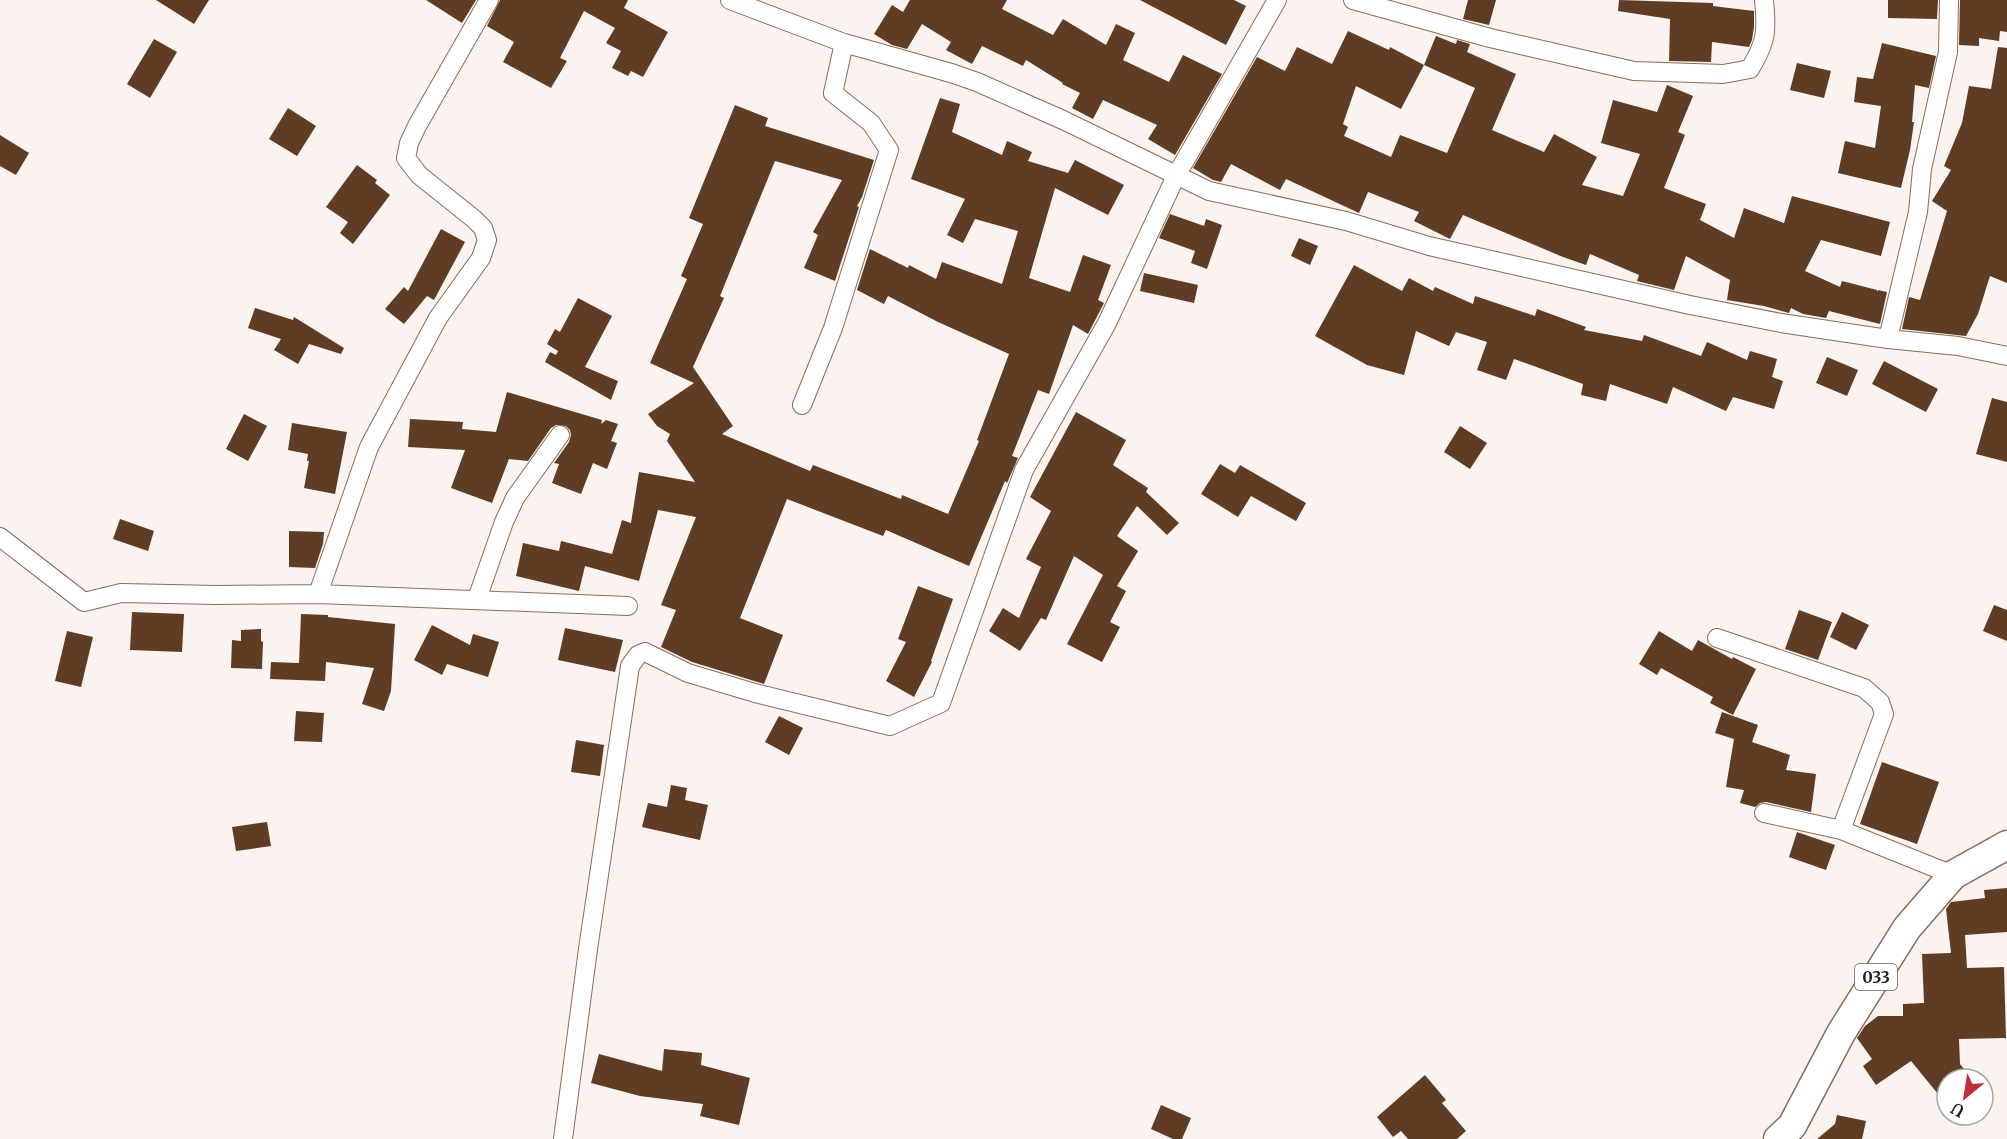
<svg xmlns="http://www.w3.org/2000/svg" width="2007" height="1139" font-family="Merriweather,serif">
	<rect width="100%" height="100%" fill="#faf3ef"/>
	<!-- building -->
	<path fill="#5f3d25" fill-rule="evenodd" d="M156,0H209L194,24Z
		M426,0H476L462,23Z
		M500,0H628L624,8L668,32L643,77L631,71L628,76L612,68L621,51L606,43L615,28L584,11L560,58L567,61L551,88L503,62L514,42L487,26Z
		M910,0H1007L1002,9L1053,35L1063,19L1106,45L1116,24L1135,33L1123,60L1169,82L1183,55L1222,74L1175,155L1148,139L1157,125L1103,100L1093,119L1072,108L1080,93L1062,84L1063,83L1026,60L1023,66L982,46L972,64L946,50L951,42L922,24L907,49L892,45L874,34L892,5L903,12Z
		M1140,0H1234L1246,6L1226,45Z
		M1468,0H1496L1489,25L1463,19Z
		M1619,0L1713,3V6L1754,11V27L1752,40L1749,47L1712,42L1711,62L1669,61L1670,19L1618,11Z
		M1888,0H1938L1937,19L1888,18Z
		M1960,0H2007V32L2000,31L1999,41L1979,38V46L1959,45Z
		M1348,31L1389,50L1390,47L1424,65L1436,36L1456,44L1457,40L1470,44L1467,52L1516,74L1492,130L1544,152L1554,134L1597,157L1582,185L1623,196L1640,154L1601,143L1613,100L1657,112L1667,85L1693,96L1678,132L1685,135L1664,188L1706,204L1700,220L1734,238L1744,208L1784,223L1792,196L1890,222L1881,256L1821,240L1805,271L1840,287L1842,281L1877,290V292L1878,290L1887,292L1880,324L1829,311L1826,318L1803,314L1791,308L1789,313L1764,306L1727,300L1730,280L1686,256L1674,290L1637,281L1639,275L1590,254L1586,265L1563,257L1463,215L1450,239L1414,221L1419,212L1368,192L1359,213L1286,179L1280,190L1231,164L1221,182L1213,180L1193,168L1257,57L1285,71L1297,47L1332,64ZM1424,65L1475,88L1447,153L1400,135L1391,157L1344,136L1348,127L1343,124L1356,86L1401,109Z
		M154,39L177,52L150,98L127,84Z
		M1882,43L1936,56L1929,88L1915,85L1912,122H1914L1910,150L1901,188L1838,173L1845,141L1875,148L1881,106L1854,102L1857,77L1873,79Z
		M1998,47L2007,48V283L1990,276L1978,314L1966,336L1902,329L1909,297L1920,300L1947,211L1932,201L1951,170L1944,166L1962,123L1969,86L1991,89Z
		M1797,63L1831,71L1824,98L1790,90Z
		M940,98L960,104L952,132L1002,155L1007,141L1032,152L1028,161L1068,173L1075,160L1124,185L1108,215L1055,188L1029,278L1070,292L1083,255L1111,265L1098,300L1104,303L1088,334L1073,325L1049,394L1038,390L1012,456L1018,458L1007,483L1005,481L969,566L886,530L883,536L787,499L740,618L783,635L764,684L692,662L661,647L676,610L661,605L696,517L658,510L639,581L585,566L579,591L516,576L523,543L559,551L561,541L612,554L622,520L631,523L639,472L695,482L667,441L670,434L657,426L648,414L694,383L650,363L687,279L681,276L703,224L689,218L735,105L768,118L765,126L874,160L862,197L857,206L859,207L835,281L804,268L818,235L813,232L842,180L775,161L720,296L724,298L693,367L733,426L722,434L810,471L813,465L901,499L902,495L948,514L979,441L977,440L1009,354L938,322L888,296L884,304L857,290L870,249L908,268L909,265L936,279L942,262L1002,284L1018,231L975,219L963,243L947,235L965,199L911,179Z
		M288,108L316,126L297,156L269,139Z
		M0,135L29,153L16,175L0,166Z
		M357,165L377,180L375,183L390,195L353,244L340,233L348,222L326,207Z
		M1170,214L1204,226L1206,219L1222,225L1207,269L1191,263L1195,251L1159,238Z
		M441,229L465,242L434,300L427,296L404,324L385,309L404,287L408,291Z
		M1299,238L1318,246L1310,265L1291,256Z
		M1354,265L1402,291L1409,278L1433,291L1435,287L1473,304L1475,296L1535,316L1537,309L1586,327L1584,330L1642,341L1644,335L1701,356L1707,342L1747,360L1750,351L1777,359L1772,377L1783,381L1774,409L1733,397L1726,411L1673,387L1667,404L1610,384L1606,401L1581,395L1583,384L1514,359L1506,380L1477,370L1487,342L1456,332L1449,346L1416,331L1404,375L1367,365L1315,336Z
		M1144,273L1198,285L1194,303L1140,291Z
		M578,298L612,316L585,367L618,381L611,400L545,362L550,352L556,355L558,351L547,344L555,329L560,332Z
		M255,308L293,320L294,317L344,348L341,354L309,344L298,364L274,350L281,339L248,328Z
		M1827,357L1858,370L1847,396L1816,383Z
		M1884,361L1938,389L1926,412L1872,384Z
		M507,392L602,420L601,424L606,420L618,424L611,441L617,443L607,469L593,463L581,494L552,483L559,464L554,463L569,442L571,435L570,430L566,426L556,425L551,428L528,461L509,459L492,503L451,488L465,450L408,447L410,419L463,422L462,429L496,432Z
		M1992,398L2007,402V462L1976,454Z
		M1076,412L1126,440L1113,465L1148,488L1146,492L1179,523L1167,535L1137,506L1117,536L1138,551L1117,586L1126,591L1110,622L1120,627L1102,662L1067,644L1103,575L1074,556L1046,620L1041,618L1020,651L989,631L1003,608L1019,618L1041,567L1026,559L1051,511L1030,497Z
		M244,414L267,426L248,461L226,449Z
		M292,423L347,432L335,494L304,488L309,461H307L308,454L288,450Z
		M1460,426L1487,443L1470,469L1444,452Z
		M1220,464L1235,473L1240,465L1306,503L1296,521L1251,496L1238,517L1201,494Z
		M120,519L154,531L148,551L113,539Z
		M289,531L324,532L323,544L315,568L289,567Z
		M918,586L953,599L931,661L932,662L914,697L886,681L906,642L898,639Z
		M1994,605L2007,610V641L1983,631Z
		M1799,610L1832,622L1818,660L1785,649Z
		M132,612L184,614L182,652L130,650Z
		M1842,612L1869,625L1856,650L1830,637Z
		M301,614L328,615V617L395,624L391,691L384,711L362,704L374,668L326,662L325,681L270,679L271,662L299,663Z
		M432,625L470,645L473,634L499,642L488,677L447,664L442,675L414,660Z
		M565,628L623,640L615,672L558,660Z
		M261,629V641L263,642L262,669L231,668L232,640L241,641V630Z
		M67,631L93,637L81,687L55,681Z
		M1659,631L1692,651L1698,640L1732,659L1733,657L1756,669L1733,715L1710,703L1713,697L1661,668L1657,675L1639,664Z
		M296,711L324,713L322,742L294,741Z
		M1722,712L1758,725L1752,742L1790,755L1786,770L1816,774L1811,812L1766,802L1760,803L1755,807L1740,803L1744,790L1726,787L1734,739L1715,733Z
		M779,716L803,728L789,755L765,742Z
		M576,740L604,745L600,776L571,772Z
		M1882,762L1939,782L1917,844L1860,824Z
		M671,785L687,788L685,800L708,805L700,840L642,827L648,803L667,807Z
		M267,822L271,846L236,851L232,827Z
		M1797,832L1835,845L1826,870L1789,857Z
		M2007,888V932L1965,935L1967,968L2004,967L2006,1038L1959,1039L1960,1064L1972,1079H1947V1105L1911,1061L1876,1085L1863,1066L1872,1059L1857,1038L1865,1026L1878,1016H1903V1004L1924,1003L1922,954L1951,953L1946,909L1951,902L1985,898L1984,890Z
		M664,1049L702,1053L701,1065L750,1078L739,1125L700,1116L703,1104L640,1096L591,1083L599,1054L662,1071Z
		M1425,1075L1446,1100L1442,1103L1466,1131L1457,1139H1408L1401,1131L1393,1137L1377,1117Z
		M1161,1105L1191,1118L1182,1139H1173L1151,1129Z
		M1837,1115L1866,1121L1862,1139H1817L1835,1124Z"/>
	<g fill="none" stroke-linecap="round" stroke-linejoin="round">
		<defs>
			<path id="minor" d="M730,0L844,43L951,73L977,82L1063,120L1209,191L1346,221L1429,246L1690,305L1781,323L1888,339L1958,346L2007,356
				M1353,0L1490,38L1634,71L1723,74L1750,69C1767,41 1767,31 1764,0
				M1888,339L1918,212L1922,169L1948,52L1949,0
				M802,405L833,328L889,150L871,123L833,93L844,43
				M0,537L84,602L121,593L217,595L318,594L628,606
				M318,594L369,447L438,318L481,258L487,240L483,228L474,219L419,175L406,158L409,143L417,126L489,0
				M477,599L504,522L515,498L560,435
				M1717,638L1864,688L1880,702L1884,714L1841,830L1953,875
				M1764,813L1841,830
				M563,1139L588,949L630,666L638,655L645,652L688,673L755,693L890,726L941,703L1024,470L1107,323L1176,176L1277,0"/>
			<path id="primary" d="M1778,1139L1792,1126L1841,1033L1907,928L1953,875L2007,845"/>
		</defs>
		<!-- minor casing -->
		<use href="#minor" stroke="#896d59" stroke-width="20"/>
		<!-- primary casing -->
		<use href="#primary" stroke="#896d59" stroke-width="31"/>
		<!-- minor -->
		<use href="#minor" stroke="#fff" stroke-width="18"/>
		<!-- primary -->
		<use href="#primary" stroke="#fff" stroke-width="28"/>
	</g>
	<g text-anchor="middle" stroke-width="6" stroke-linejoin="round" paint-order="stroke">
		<!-- shield labels -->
		<rect fill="#fff" stroke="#6b635d" stroke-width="1.5" x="1855" y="964" width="42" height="26" rx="4.5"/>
		<g font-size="16" font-weight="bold" fill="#2b2017">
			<text x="1876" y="983">033</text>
		</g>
	</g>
	<!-- north arrow -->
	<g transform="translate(1965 1097) rotate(210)"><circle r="28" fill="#ffffff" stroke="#aaa6a2" stroke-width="1.5"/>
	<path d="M0-4.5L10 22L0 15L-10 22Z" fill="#bf2e3b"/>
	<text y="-9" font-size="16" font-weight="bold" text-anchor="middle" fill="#2b2017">U</text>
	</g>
</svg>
